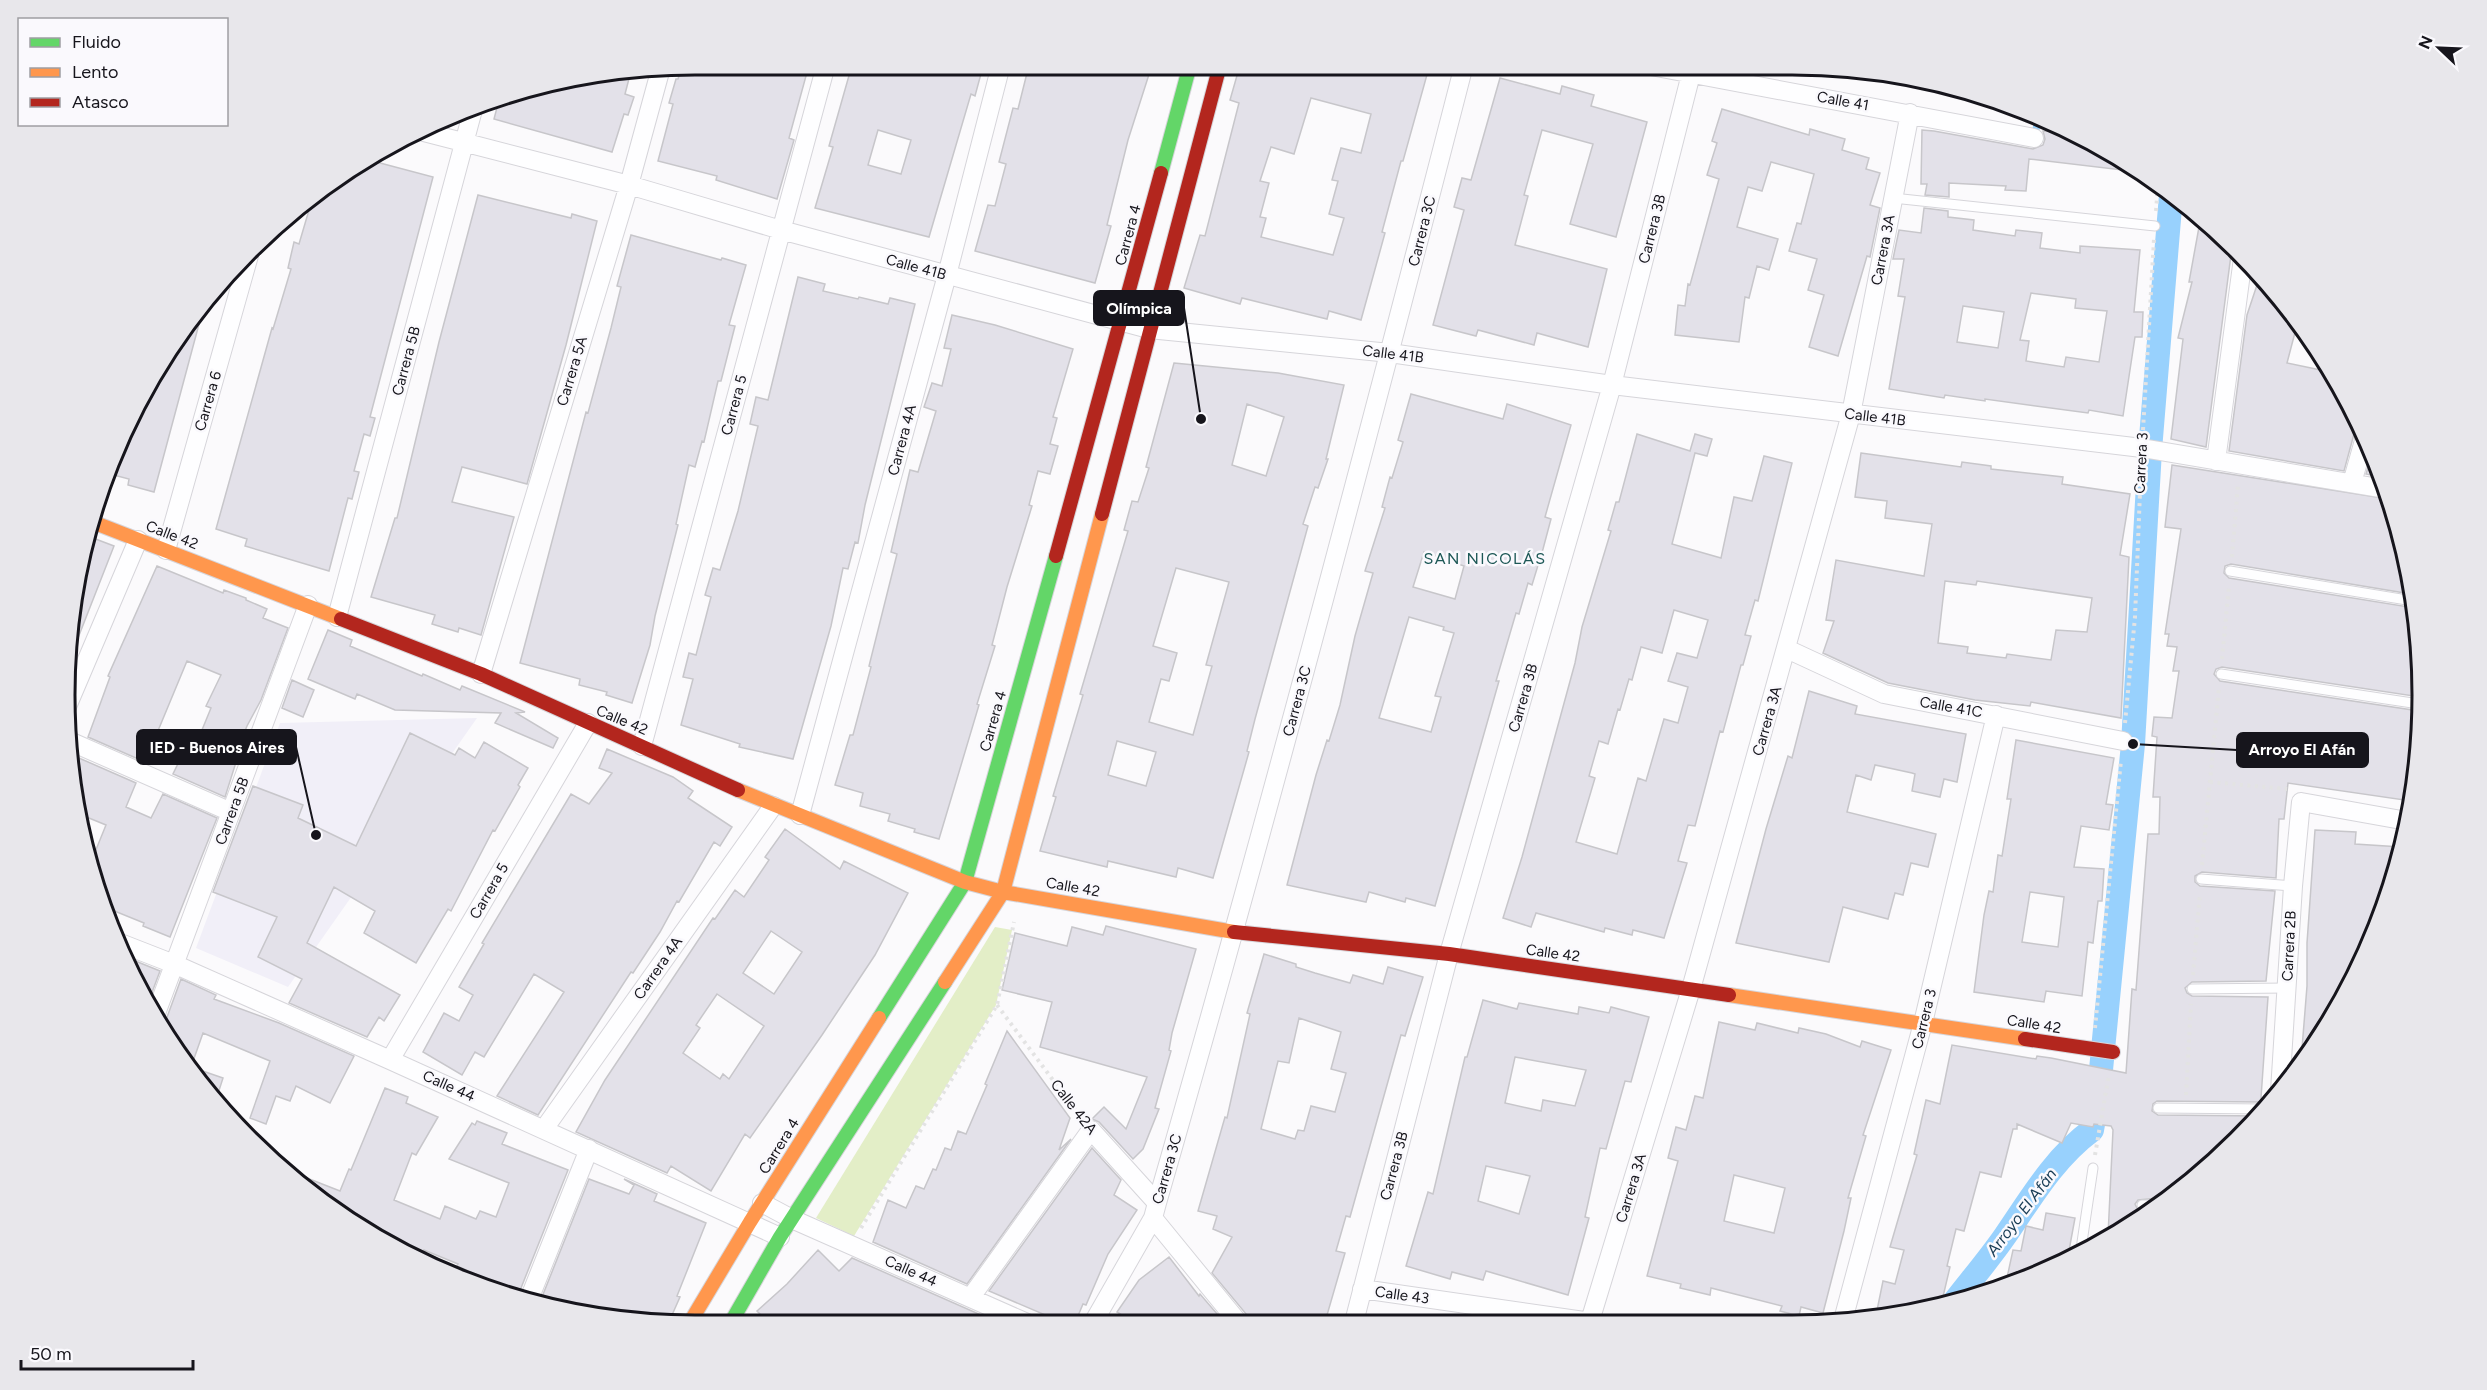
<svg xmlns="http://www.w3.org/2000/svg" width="2487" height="1390" font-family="Figtree,sans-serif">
	<rect width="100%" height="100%" fill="#fbfafc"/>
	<!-- built -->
	<path fill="#f1eff8" d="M477,718L288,987L196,948L280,723Z"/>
	<!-- green -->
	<path fill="#e3eec7" d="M995,927L1012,930L996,1005L854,1236L816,1218Z"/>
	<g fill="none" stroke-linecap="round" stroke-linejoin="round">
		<!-- stream -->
		<path stroke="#98d1fd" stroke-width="7" d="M2034,138L2038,120"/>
		<!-- canal -->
		<path stroke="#98d1fd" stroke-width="24" d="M1954,1302C1971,1280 1989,1259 2005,1236C2031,1198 2054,1158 2092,1130L2099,1090L2133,744L2150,450L2171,195"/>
	</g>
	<!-- building -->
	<path fill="#e3e1e9" stroke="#c7c6ca" stroke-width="1.5" fill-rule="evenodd" d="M695,64L809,65L789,138L794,140L777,199L716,180L717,176L658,161L673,104L669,103L676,79H678L682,66Z
		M852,65H981L979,70H982L975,96L971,94L929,237L815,208L833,147L829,146ZM878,130L911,140L901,174L868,165Z
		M1029,65H1152L1128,140L1107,225L1111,226L1095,283L975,251L988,205L995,206L1006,164L999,162L1013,108L1018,109Z
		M1240,65H1408L1428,71L1403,161H1401L1382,232L1385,233L1361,320L1329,311L1327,319L1242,298L1240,304L1184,288L1200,235L1205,236L1239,103L1230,100ZM1311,98L1371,114L1361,153L1341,148L1332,180L1338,181L1329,214L1344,218L1333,255L1261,237L1266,218L1260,217L1269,183L1260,181L1271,147L1294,154Z
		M631,71L625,94L634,97L628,115L624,114L612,152L494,119L500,96L572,77Z
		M1500,78L1560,94L1562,86L1594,95L1591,106L1647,122L1616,237L1570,224L1593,144L1542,130L1524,195L1528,196L1515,245L1607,269L1588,347L1537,333L1534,345L1478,330L1476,336L1433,325L1464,210L1454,207L1462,178L1471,180Z
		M1722,109L1809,135L1810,129L1845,139L1842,150L1869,158L1866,169L1880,173L1870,205L1880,208L1870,257L1867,256L1838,356L1809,347L1824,295L1808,290L1817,259L1789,251L1797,223L1801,224L1814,174L1771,162L1762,191L1748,187L1737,227L1778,239L1769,270L1757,266L1749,298L1745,297L1739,342L1675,335L1678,305L1685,306L1688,284L1690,285L1719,179L1707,175L1717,143L1712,141Z
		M1922,130L1934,131L2033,149L2043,145L2045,139L2043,131L2065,132L2107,149L2139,172L2029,159L2026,191L2005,190L2006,186L1949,183V197L1925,195L1927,184H1921Z
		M365,159L433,177L370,417L375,418L370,436L364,434L354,471L359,472L352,499L348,498L329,571L245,546L247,539L216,529L272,328L273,329L291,269L288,268L294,242L299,244L309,210L298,207L311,195Z
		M478,195L571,218L572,214L597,221L566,345L527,484L462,467L452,502L514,517L481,635L459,628L458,632L432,624L435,615L371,597L395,518H397L439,342Z
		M1924,208L1948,211V217L1974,220L1973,230L2015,236L2016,230L2042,233L2040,248L2080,253V246L2140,250L2134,312H2143L2142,337H2135L2123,416L2089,410L2088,413L1985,399V401L1945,395L1944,398L1889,389L1905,297L1898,296L1904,259H1893L1899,230L1921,233ZM2031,293L2076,299L2075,308L2107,311L2099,362L2066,357L2064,367L2026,361L2029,341L2020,340ZM1963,306L2004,312L1998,348L1957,342Z
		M2201,216L2232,247L2206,447L2171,439L2183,339L2178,338L2192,282H2189Z
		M631,235L721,260L722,258L746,265L729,325L735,326L721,381H718L704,442L702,441L695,467L689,465L676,524L678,525L655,616L650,645L632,703L606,695L607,692L579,685L580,679L520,663L586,412L588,413L611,328L621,287L617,286Z
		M2260,276L2292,311L2298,321L2287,363L2330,372L2357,416L2361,427L2354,434L2344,471L2229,451L2247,315Z
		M798,277L825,284L823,291L858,299L859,297L888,304L890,298L915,304L865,505L858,543L855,542L848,569L843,568L831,626L793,759L739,747L740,744L681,725L693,679L683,677L689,653L696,655L711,597L705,595L713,568L720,570L738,511L758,426L750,424L756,397L768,400Z
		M206,298L154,492L128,485L129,479L106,473L113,453L171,345Z
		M952,315L995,325L1073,349L1053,417L1057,418L1050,444L1058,446L1050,474L1038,471L1029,505L1032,506L1007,587L992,645L995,646L977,704L979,705L939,839L914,832L915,829L888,821L890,814L860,806L863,793L835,785L850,735H853L871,667L869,666L897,554L891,552L910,470L918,472L936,411L924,407L932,383L942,386L951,349L944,348Z
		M1174,363L1278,373L1344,385L1326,459H1328L1318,488L1315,487L1303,524L1308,526L1255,719L1247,751L1249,752L1213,878L1178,868L1176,877L1108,861L1107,867L1040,851L1056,797L1053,796L1083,695L1080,694L1128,531L1124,530L1132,501L1138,502L1149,468L1146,467ZM1247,404L1284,417L1266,476L1232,465ZM1176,568L1229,582L1206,665L1212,666L1193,735L1149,722L1161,679L1169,681L1177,653L1153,646ZM1117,741L1156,752L1146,786L1108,775Z
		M1411,394L1503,419L1507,404L1571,425L1545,517L1551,519L1543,549L1532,585L1528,583L1519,614L1516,613L1496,681H1499L1435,906L1406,898L1405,902L1369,892L1366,902L1287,885L1316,775L1327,740L1329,741L1340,705L1355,636L1373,573L1365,571L1385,508L1382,507L1390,477L1392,478L1403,442L1398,440ZM1424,552L1464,566L1455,599L1413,587ZM1409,617L1444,627L1443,630L1454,633L1435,696L1441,697L1431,732L1379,718Z
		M1637,434L1690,451L1695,434L1712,439L1707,456L1695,453L1672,544L1721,558L1734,497L1752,501L1764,456L1792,463L1758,601L1755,600L1745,635L1751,636L1743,665H1741L1723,732L1720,731L1695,826L1688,825L1678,861L1687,863L1664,938L1633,930L1632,935L1605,928L1604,932L1536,913L1531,927L1503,918L1522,857L1575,663L1582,627L1611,531L1608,530L1616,502H1619ZM1674,610L1708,620L1697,658L1677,653L1668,681L1688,687L1678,723L1664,719L1646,781L1638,778L1617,854L1576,842L1595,778L1589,776L1599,741L1608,744L1618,709L1620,710L1629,679L1632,680L1641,647L1662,653Z
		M1861,453L1961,467L1962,462L1991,466V469L2063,477L2062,484L2130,494L2120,555L2129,557L2121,718L2031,702L2030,706L1975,700L1888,683L1823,653L1834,621L1826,620L1836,560L1924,576L1932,524L1885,518L1887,501L1855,497ZM1945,581L1976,585L1977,581L2092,598L2087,632L2056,630L2051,660L2007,654L2006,658L1967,653L1968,647L1938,643Z
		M2372,454L2380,477L2366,474Z
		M2172,465L2389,499L2401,531L2411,594L2231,564L2225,566L2224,573L2229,578L2409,607L2408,613L2415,614L2421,653L2420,697L2222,667L2216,669L2214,674L2220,681L2419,711L2417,777L2411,801L2288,783L2284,819H2279L2276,878L2202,872L2195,876V882L2200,886L2275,891L2266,981L2192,982L2185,988L2187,993L2192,996L2268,997L2261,1098L2260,1102L2157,1101L2153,1104L2152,1111L2158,1115L2260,1116L2163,1201L2158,1198L2138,1200L2135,1204L2138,1210L2151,1212L2142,1219L2108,1236L2113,1130L2111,1126L2094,1124L2093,1127L2071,1123L2062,1143L2017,1124V1129H2013L2001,1177L1980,1172L1964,1231L1956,1229L1947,1266L1950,1267L1941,1305L1875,1320L1883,1281L1895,1284L1904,1250L1890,1247L1917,1155L1914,1154L1926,1100L1940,1104L1952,1045L2036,1059L2037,1056L2051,1058L2126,1073L2132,989L2136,990L2148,834H2159L2160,797H2153L2157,737L2152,736L2154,717L2172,718L2179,671H2173L2177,647L2167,646L2169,634H2165L2181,529L2165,527Z
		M85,535L114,546L76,643L68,640Z
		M157,566L223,593L224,590L246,598V600L267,609L263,618L288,628L261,700L247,726L234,758L237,759L225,797L173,774L187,745L192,747L194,740L197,742L211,708L206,706L221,675L187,661L145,762L88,737L110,677L108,676Z
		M328,630L352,640L350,646L422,676L423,674L460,690L462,686L525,712L516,713L558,738L553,748L495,723L501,713L395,710L357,694L355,699L308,679Z
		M292,680L314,690L303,717L282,708Z
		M1809,691L1857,706L1855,714L1966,734L1957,782L1944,779L1940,797L1912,791L1915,774L1912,773L1875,765L1871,780L1856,775L1847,812L1936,834L1928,867L1911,863L1903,895L1895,893L1888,919L1843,907L1829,962L1736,943L1766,829L1788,756L1792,758Z
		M410,733L455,755L459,748L475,758L484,742L528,768L518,785L520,787L495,831L493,830L451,911L448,909L416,963L364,933L375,911L334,887L307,943L400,995L384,1021L379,1017L367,1037L289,1003L302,979L258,957L277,917L213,892L253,786L303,805L298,818L356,846Z
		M2016,740L2114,758L2106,804L2113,805L2109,830L2081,826L2074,867L2104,869L2102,901H2098L2093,943L2088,942L2082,996L2046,991L2044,1002L1974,992L1984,915L1989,891L1993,892L1998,855L2002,856L2011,799H2007ZM2030,892L2064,897L2058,947L2022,942Z
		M607,749L673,777L693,791L688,798L732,827L720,846L714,842L679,902L677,901L660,932L633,973L631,972L538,1115L497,1096L564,992L534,974L484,1057L475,1052L462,1075L423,1052L444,1013L459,1021L473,995L459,987L484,944L482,943L571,794L589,804L612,773L599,768Z
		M69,757L78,761L79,758L136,783L126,807L151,818L163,794L217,818L170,937L143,926L144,923L102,906L89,867L106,825L79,814Z
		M785,829L840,869L844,861L908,893L875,955L822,1035L750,1138L745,1134L711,1191L671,1166L667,1173L576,1132L605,1080L713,918L715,919L735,890L744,897L769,860L765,857ZM771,931L802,952L774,994L743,973ZM717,994L764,1026L729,1079L723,1074L720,1079L683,1053L700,1028L696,1025Z
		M2315,830L2356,832L2355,844L2401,847L2389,897L2338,1010L2301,1061L2307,986V943Z
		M1106,926L1196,949L1172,1033L1169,1050L1171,1051L1155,1108L1159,1109L1143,1149L1133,1159L1099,1122L1092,1119L1104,1107L1126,1129L1147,1077L1040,1047L1052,1002L1002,990L1015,933L1067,946L1072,927L1103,935Z
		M1264,954L1296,964V967L1315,973L1350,983L1353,975L1383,984L1388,967L1423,977L1405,1036L1401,1035L1350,1217L1346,1216L1336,1251L1345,1253L1325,1322H1249L1247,1315L1212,1273L1232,1237L1213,1229L1217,1216L1198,1211L1225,1117L1227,1118L1250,1014L1247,1013ZM1299,1018L1341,1032L1331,1069L1346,1073L1335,1112L1311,1106L1304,1131L1298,1130L1295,1139L1261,1129L1278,1061L1289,1063Z
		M123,956L160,971L148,1003L147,1000Z
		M181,979L216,995L214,999L279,1023L354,1056L330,1103L296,1086L290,1101L276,1096L266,1124L250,1118L270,1061L203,1033L191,1067L223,1078L215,1103L171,1045L160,1026L166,1020Z
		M1483,1000L1517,1009L1519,1003L1578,1014L1579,1007L1609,1013L1611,1007L1649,1017L1631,1082L1625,1081L1606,1149L1600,1148L1585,1217L1589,1218L1568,1295L1486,1271L1483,1280L1452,1272L1450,1279L1406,1266L1428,1192L1433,1194L1465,1057H1467ZM1515,1057L1586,1070L1575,1106L1543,1100L1541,1111L1505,1103ZM1486,1166L1530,1176L1519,1214L1478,1201Z
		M1719,1022L1755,1030L1757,1023L1798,1033L1799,1028L1826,1034L1860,1047L1862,1041L1891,1050L1863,1135L1866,1136L1848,1198H1851L1844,1231L1823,1313L1801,1307L1799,1316L1780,1311L1782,1306L1711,1288L1710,1295L1680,1288L1681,1284L1647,1276L1678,1161L1668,1158L1676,1127L1686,1130L1695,1096L1703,1098ZM1734,1175L1785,1188L1774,1233L1724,1221Z
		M1007,1031L1070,1118L1059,1150L1071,1139L967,1284L873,1242L888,1200L906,1208L916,1186L924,1189L933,1169L936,1170L945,1148L951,1150L958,1131L966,1134L987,1085L985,1084Z
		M385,1088L408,1097L406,1103L438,1117L416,1155L412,1153L394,1200L440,1219L445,1206L476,1219L480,1211L496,1217L509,1183L449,1159L472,1123L475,1125L477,1121L507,1133L502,1144L568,1170L519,1293L457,1266L458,1264L424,1250L422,1257L374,1237L311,1195L288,1173L289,1171L340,1191L349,1169L351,1170Z
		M1092,1148L1121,1180L1114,1195L1137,1210L1108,1254L1086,1305L1083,1304L1075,1323H1064L989,1291Z
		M589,1179L629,1194L634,1185L624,1179L657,1194L654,1201L706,1223L677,1296L680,1297L668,1324H654L553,1308L540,1302Z
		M2046,1213L2075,1218L2068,1256L2005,1287L2013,1250L2021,1251L2026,1226L2043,1230Z
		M818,1250L839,1271L852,1258L999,1323L770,1324L757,1311L787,1284Z
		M1169,1257L1199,1296L1200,1294L1224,1322L1118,1323L1122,1315L1117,1312L1139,1280Z"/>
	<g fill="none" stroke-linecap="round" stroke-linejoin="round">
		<defs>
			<path id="lane" d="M1893,198L2155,226
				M2230,571L2413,601
				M66,663L82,671
				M2221,674L2419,704
				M2201,879L2293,886
				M2192,989L2287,988
				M2158,1108L2267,1109
				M2142,1205H2158
				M2081,1249L2093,1168"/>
			<path id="street" d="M1651,66L2034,138
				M420,131L629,185L781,230L1149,329L1390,353L1612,385L2142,448L2385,489
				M2216,461L2243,258
				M2352,483L2365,437
				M166,550L250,252
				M337,617L474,106
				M1787,649L1884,694L2123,741
				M481,674L629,185L661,68
				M66,709L138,540
				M67,740L231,812
				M642,746L826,65
				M800,815L947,275L1001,65
				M115,941L174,964L390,1060L780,1237
				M155,1016L308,605
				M390,1060L588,723
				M2280,1091L2293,886L2301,802L2407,821
				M544,1129L773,806
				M762,1203L792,1219L1027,1323
				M1153,1218L1238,1322
				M1362,1289L1584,1321
				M971,1297L1091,1130L1157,1203
				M528,1302L589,1149
				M1843,1320L1923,1023L1996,715
				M1590,1321L1691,989L1851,414L1910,113
				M1354,1322L1449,954L1612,385L1691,74
				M1093,1323L1153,1218L1157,1203C1266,825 1366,446 1464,65"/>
			<path id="fast" d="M1161,173L1190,65
				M879,1018L965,882L1056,556
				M730,1324L780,1237L945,982"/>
			<path id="slow" d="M90,521L341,619
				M738,790L965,882L1003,892L1234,932
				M945,982L1003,892L1102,514
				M1729,995L2025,1039
				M689,1324L750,1222L879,1018"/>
			<path id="jam" d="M1102,514L1220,65
				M1056,556L1161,173
				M341,619L481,674L738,790
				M1234,932L1449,954L1729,995
				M2025,1039L2113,1052"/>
		</defs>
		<!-- lane casing -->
		<use href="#lane" stroke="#d6d5da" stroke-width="11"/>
		<!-- street casing -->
		<use href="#street" stroke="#d6d5da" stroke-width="20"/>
		<!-- fast casing -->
		<use href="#fast" stroke="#d6d5da" stroke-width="16"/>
		<!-- slow casing -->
		<use href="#slow" stroke="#d6d5da" stroke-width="16"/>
		<!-- jam casing -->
		<use href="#jam" stroke="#d6d5da" stroke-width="16"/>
		<!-- path -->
		<path stroke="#e3e3e3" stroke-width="4" stroke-dasharray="3 4.5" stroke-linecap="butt" d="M2156,211L2158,185
			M2143,430L2154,239
			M2232,557L2238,484
			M2222,659L2229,586
			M2125,723L2135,617L2141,467
			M2210,782L2287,789
			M2202,865L2219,687
			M2193,975L2200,893
			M997,1005L1079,1115
			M2095,1028L2121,760
			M2186,1095L2191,1004
			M2095,1155L2109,1074
			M861,1228L997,1005L1014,922"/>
		<!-- lane -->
		<use href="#lane" stroke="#fefeff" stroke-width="9"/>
		<!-- street -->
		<use href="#street" stroke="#fefeff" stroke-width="18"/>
		<!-- fast -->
		<use href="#fast" stroke="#63d668" stroke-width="14"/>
		<!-- slow -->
		<use href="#slow" stroke="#ff974d" stroke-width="14"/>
		<!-- jam -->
		<use href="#jam" stroke="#b3261e" stroke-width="14"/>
	</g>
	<g text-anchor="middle" stroke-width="5" stroke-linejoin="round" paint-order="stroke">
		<!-- street labels -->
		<g font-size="15" fill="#16151c" stroke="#faf9fd">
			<text transform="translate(1843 101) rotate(10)" y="5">Calle 41</text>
			<text transform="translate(1652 229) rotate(-76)" y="5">Carrera 3B</text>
			<text transform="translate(1422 231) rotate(-76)" y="5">Carrera 3C</text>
			<text transform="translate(1128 235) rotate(-75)" y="5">Carrera 4</text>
			<text transform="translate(1883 250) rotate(-79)" y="5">Carrera 3A</text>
			<text transform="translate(916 267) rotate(15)" y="5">Calle 41B</text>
			<text transform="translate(1393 354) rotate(7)" y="5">Calle 41B</text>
			<text transform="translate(406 361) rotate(-75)" y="5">Carrera 5B</text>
			<text transform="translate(572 371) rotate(-73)" y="5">Carrera 5A</text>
			<text transform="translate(208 401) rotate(-74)" y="5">Carrera 6</text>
			<text transform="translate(734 405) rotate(-75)" y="5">Carrera 5</text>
			<text transform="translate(1875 417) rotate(7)" y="5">Calle 41B</text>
			<text transform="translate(902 440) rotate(-75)" y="5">Carrera 4A</text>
			<text transform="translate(2141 463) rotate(-87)" y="5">Carrera 3</text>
			<text transform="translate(172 535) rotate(21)" y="5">Calle 42</text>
			<text transform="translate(1523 698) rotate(-74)" y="5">Carrera 3B</text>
			<text transform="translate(1297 701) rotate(-75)" y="5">Carrera 3C</text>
			<text transform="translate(1951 707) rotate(10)" y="5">Calle 41C</text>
			<text transform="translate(622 720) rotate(23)" y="5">Calle 42</text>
			<text transform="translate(993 721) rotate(-74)" y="5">Carrera 4</text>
			<text transform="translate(1767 721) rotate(-74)" y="5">Carrera 3A</text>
			<text transform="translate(232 811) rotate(-70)" y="5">Carrera 5B</text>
			<text transform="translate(1073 887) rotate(10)" y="5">Calle 42</text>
			<text transform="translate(489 891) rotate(-60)" y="5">Carrera 5</text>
			<text transform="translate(2289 946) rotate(-87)" y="5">Carrera 2B</text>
			<text transform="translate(1553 953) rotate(8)" y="5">Calle 42</text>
			<text transform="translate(658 968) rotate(-55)" y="5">Carrera 4A</text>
			<text transform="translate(1924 1019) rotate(-76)" y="5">Carrera 3</text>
			<text transform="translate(2034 1024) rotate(9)" y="5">Calle 42</text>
			<text transform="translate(449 1086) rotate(24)" y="5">Calle 44</text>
			<text transform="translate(1074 1107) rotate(52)" y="5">Calle 42A</text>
			<text transform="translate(779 1146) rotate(-58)" y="5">Carrera 4</text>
			<text transform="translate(1394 1166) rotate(-75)" y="5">Carrera 3B</text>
			<text transform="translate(1167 1169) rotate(-74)" y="5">Carrera 3C</text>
			<text transform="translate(1631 1188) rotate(-73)" y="5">Carrera 3A</text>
			<text transform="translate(911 1271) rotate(24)" y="5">Calle 44</text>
			<text transform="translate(1402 1295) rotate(8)" y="5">Calle 43</text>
		</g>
		<!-- neighbourhood labels -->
		<g font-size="16" letter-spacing="1.5" fill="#1d5856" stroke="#faf9fd">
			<text x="1485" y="564">SAN NICOLÁS</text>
		</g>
		<!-- water labels -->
		<g font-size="16" font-style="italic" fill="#193d56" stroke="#faf9fd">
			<text transform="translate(2021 1212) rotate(-53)" y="6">Arroyo El Afán</text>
		</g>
	</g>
	<!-- crop -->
	<path d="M0 0H2487V1390H0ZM695 75H1792A620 620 0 0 1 2412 695V695A620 620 0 0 1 1792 1315H695A620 620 0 0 1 75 695V695A620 620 0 0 1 695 75Z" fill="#e8e7eb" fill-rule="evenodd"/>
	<path fill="none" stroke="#16151c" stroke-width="3" d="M695 75H1792A620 620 0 0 1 2412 695V695A620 620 0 0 1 1792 1315H695A620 620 0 0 1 75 695V695A620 620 0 0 1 695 75Z"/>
	<!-- callouts -->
	<path fill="none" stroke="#16151c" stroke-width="2" d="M1201 419L1184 308M316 835L296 747M2133 744L2237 750"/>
	<g fill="#16151c" stroke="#faf9fd" stroke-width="2">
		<circle cx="1201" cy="419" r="6"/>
		<circle cx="316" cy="835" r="6"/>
		<circle cx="2133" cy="744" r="6"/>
	</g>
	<g fill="#16151c" stroke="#16151c" stroke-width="2">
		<rect x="1094" y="291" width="90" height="34" rx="6"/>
		<rect x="137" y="730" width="159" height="34" rx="6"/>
		<rect x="2237" y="733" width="131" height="34" rx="6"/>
	</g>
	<g font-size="16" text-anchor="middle" font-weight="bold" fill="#fff">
		<text x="1139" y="314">Olímpica</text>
		<text x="217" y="753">IED - Buenos Aires</text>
		<text x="2302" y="755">Arroyo El Afán</text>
	</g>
	<!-- legend -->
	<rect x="18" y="18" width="210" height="108" fill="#faf9fd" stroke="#9f9ea3" stroke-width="1.5"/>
	<rect x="30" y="38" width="30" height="9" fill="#63d668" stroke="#9f9ea3" stroke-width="1.5"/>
	<text x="72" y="48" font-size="18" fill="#16151c">Fluido</text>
	<rect x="30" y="68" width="30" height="9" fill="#ff974d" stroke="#9f9ea3" stroke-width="1.5"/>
	<text x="72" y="78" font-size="18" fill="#16151c">Lento</text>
	<rect x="30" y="98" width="30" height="9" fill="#b3261e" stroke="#9f9ea3" stroke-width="1.5"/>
	<text x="72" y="108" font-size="18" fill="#16151c">Atasco</text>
	<!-- north arrow -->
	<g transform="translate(2439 48) rotate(293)" stroke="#faf9fd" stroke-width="4.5" paint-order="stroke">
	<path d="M0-4.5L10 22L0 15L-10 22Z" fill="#16151c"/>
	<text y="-9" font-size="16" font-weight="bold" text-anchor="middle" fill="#16151c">N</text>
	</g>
	<!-- scale -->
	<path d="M21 1360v9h172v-9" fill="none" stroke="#16151c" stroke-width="3"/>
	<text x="30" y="1360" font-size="18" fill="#16151c" stroke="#faf9fd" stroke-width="4.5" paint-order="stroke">50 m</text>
</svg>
